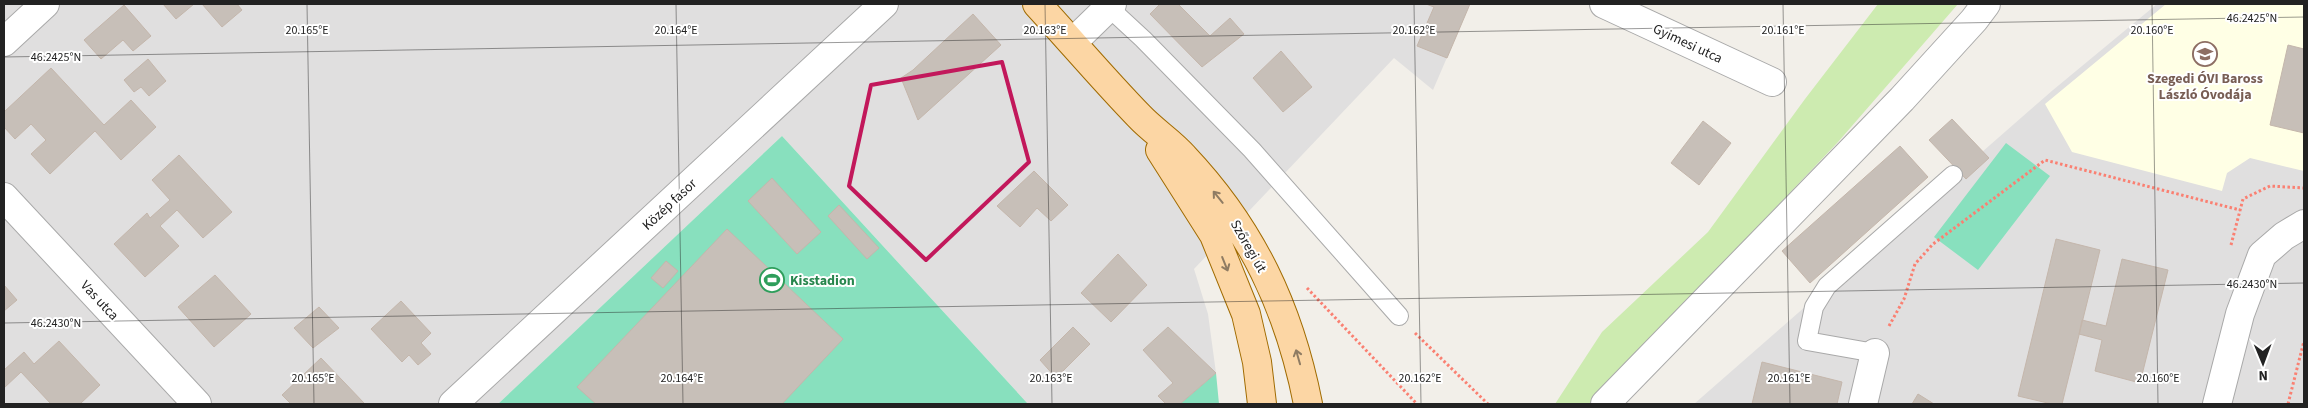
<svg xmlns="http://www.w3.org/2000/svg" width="2308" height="408" font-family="'Source Sans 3',sans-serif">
	<rect width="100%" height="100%" fill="#f2efe9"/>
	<!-- residential -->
	<path fill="#e0dfdf" d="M4,4H1470L1433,90L1394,58L1194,269L1208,314L1216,373L1180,404H1028L782,136L498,404H4Z
		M2157,4H2304V404H1694L2053,90Z"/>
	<!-- education -->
	<path fill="#ffffe5" d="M2166,4H2304V171L2250,158L2227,173L2222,191L2072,152L2045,104Z"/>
	<!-- grass -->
	<path fill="#cdebb0" d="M1878,4H1958L1838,142L1589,404H1555L1602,332L1708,232L1805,99Z"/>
	<!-- pitch -->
	<path fill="#88e0be" d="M782,136L1028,404H498Z
		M2006,143L2050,176L1978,270L1934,237Z
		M1216,373L1219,404H1180Z"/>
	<!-- building -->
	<path fill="#c7bfb8" stroke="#c4b6ab" d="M163,4H194L176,19Z
		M202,4H237L242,10L222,27Z
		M1160,4H1178L1210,36L1230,18L1244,34L1202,67L1150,14Z
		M1426,4H1470L1447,58L1417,46L1434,7Z
		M124,5L151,36L133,51L123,40L101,59L84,40Z
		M973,14L1001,45L918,120L901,78L913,70Z
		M2288,45L2304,49V133L2270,125Z
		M1281,51L1312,87L1283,112L1253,78Z
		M148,59L166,81L149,96L141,87L134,92L124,80Z
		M51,68L104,125L131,100L156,127L121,160L95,131L50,174L31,154L46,140L31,124L15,139L4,127V112Z
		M1952,119L1989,158L1966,179L1929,140Z
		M1703,121L1731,143L1699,185L1671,163Z
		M1900,146L1928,177L1810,283L1782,251Z
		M179,155L232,212L203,238L177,210L160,226L179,246L145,277L114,244L147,213L150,218L170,200L152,180Z
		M1034,171L1068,205L1051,221L1037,208L1020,227L997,206Z
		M772,178L821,232L797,254L748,201Z
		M839,205L879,248L867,259L828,216Z
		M727,229L843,339L782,404H596L577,387Z
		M2056,239L2100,250L2062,404H2052L2018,396Z
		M1118,254L1147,285L1111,322L1081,293Z
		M2122,259L2168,270L2140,383L2095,371L2102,340L2079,334L2082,320L2106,326Z
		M666,261L678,271L663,288L651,278Z
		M215,275L251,314L214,347L178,307Z
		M4,285L17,300L4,311Z
		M401,301L431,333L421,343L431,354L418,365L409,355L402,362L371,329Z
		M319,307L339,328L313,348L294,328Z
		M1073,327L1090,344L1056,378L1040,360Z
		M1168,327L1216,373L1180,404H1166L1158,396L1173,383L1143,350Z
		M59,341L100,385L80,404H51L21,372L4,388V370L24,352L34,364Z
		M321,358L364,403L363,404H291L282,395Z
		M1762,362L1842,382L1837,404H1752Z
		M1918,394L1934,404H1912Z"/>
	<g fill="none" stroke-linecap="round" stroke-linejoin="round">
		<defs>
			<path id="service" d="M1105,4L1143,39L1252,150L1399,316
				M1875,353L1807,341L1814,307L1827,286L1953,175"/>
			<path id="minor" d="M1604,4L1772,82
				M4,42L45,4
				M1073,42L1112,4
				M4,197L197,404
				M453,404L884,4
				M1863,404L1875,353
				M2217,404L2240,314L2262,255L2284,236L2304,224"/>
			<path id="tertiary" d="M1605,404L1902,99L1974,20L1986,4"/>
			<path id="primary" d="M1037,4C1071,41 1104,80 1139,116C1153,131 1171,142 1184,157C1252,229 1289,308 1308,404
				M1160,150L1214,235L1246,314L1257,362L1262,404"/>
		</defs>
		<!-- service casing -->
		<use href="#service" stroke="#a9a9a9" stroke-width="20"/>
		<!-- minor casing -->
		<use href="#minor" stroke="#a9a9a9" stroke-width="30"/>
		<!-- tertiary casing -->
		<use href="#tertiary" stroke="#a9a9a9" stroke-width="30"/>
		<!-- primary casing -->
		<use href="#primary" stroke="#a06b00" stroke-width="30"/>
		<!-- path -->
		<path stroke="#fa8072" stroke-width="3" stroke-dasharray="2.5 2.5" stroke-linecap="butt" d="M2231,245L2243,199L2270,186L2304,188
			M1307,288L1417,404
			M1889,326L1904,299L1915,264L1933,244L2045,160L2240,210
			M1415,333L1488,404
			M2288,404L2304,341"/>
		<!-- service -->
		<use href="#service" stroke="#fff" stroke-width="18"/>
		<!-- minor -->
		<use href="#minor" stroke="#fff" stroke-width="28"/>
		<!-- tertiary -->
		<use href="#tertiary" stroke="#fff" stroke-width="28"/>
		<!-- primary -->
		<use href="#primary" stroke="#fcd6a4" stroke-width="28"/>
	</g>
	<!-- one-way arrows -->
	<defs><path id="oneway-shaft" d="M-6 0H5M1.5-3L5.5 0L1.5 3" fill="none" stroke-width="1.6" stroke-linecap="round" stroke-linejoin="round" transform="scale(1.25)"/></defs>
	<g stroke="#8f7c63">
		<use href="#oneway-shaft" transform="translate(1218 197) rotate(-129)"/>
		<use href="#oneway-shaft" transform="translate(1225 264) rotate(68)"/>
		<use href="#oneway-shaft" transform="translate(1298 357) rotate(-106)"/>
	</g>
	<!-- marked area -->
	<path fill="none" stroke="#c2185b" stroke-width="4" stroke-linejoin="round" d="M1002,62L1029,162L926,260L849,186L871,85Z"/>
	<!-- ticks -->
	<path fill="none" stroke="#222" stroke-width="1" stroke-opacity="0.45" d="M307,4L314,404M676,4L683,404M1045,4L1052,404M1414,4L1421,404M1783,4L1790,404M2152,4L2158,404M4,57L2304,17M4,323L2304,283"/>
	<!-- icons -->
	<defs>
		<symbol id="school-ring" viewBox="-11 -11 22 22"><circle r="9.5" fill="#fff" stroke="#8d6e63" stroke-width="1.5"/><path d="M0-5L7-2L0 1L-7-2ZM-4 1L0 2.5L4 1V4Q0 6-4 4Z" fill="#8d6e63"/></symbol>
		<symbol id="stadium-ring" viewBox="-11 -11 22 22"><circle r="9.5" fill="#fff" stroke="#2e9e5b" stroke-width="1.5"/><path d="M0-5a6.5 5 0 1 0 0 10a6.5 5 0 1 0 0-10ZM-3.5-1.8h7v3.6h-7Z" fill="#2e9e5b"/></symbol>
	</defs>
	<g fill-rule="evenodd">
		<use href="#school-ring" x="2191" y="40" width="28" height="28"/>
		<use href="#stadium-ring" x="758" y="266" width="28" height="28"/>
	</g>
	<g text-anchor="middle" stroke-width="4" stroke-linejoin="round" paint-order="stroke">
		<!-- street labels -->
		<g font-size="14" fill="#222" stroke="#fff">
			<text transform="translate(1688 43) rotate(25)" y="5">Gyimesi utca</text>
			<text transform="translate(669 204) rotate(-43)" y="5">Közép fasor</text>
			<text transform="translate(1249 246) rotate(60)" y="5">Szőregi út</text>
			<text transform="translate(100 300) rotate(47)" y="5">Vas utca</text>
		</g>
		<!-- education labels -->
		<g font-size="14" font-weight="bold" fill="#785e54" stroke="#fff">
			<text x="2205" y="83">Szegedi ÓVI Baross<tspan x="2205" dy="16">László Óvodája</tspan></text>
		</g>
		<!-- leisure labels -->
		<g font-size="14" font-weight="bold" fill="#27864d" stroke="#fff" text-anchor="start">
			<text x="790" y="285">Kisstadion</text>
		</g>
	</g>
	<g font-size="12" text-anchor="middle" fill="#222" stroke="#fff" stroke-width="4" stroke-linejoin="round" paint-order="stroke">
		<text x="2252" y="22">46.2425°N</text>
		<text x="307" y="34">20.165°E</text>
		<text x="676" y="34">20.164°E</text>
		<text x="1045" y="34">20.163°E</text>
		<text x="1414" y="34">20.162°E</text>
		<text x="1783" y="34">20.161°E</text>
		<text x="2152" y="34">20.160°E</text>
		<text x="56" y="61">46.2425°N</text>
		<text x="2252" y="288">46.2430°N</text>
		<text x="56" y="327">46.2430°N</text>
		<text x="313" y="382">20.165°E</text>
		<text x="682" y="382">20.164°E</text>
		<text x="1051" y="382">20.163°E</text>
		<text x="1420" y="382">20.162°E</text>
		<text x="1789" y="382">20.161°E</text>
		<text x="2158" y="382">20.160°E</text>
	</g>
	<!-- border -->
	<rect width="2308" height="408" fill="none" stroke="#222222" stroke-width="10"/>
	<!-- north arrow -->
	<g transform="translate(2263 363) rotate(179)" stroke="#ffffff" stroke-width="4" paint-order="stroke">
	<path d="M0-4L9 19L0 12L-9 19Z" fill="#222222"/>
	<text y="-8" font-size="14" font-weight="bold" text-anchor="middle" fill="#222222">N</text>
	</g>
</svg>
